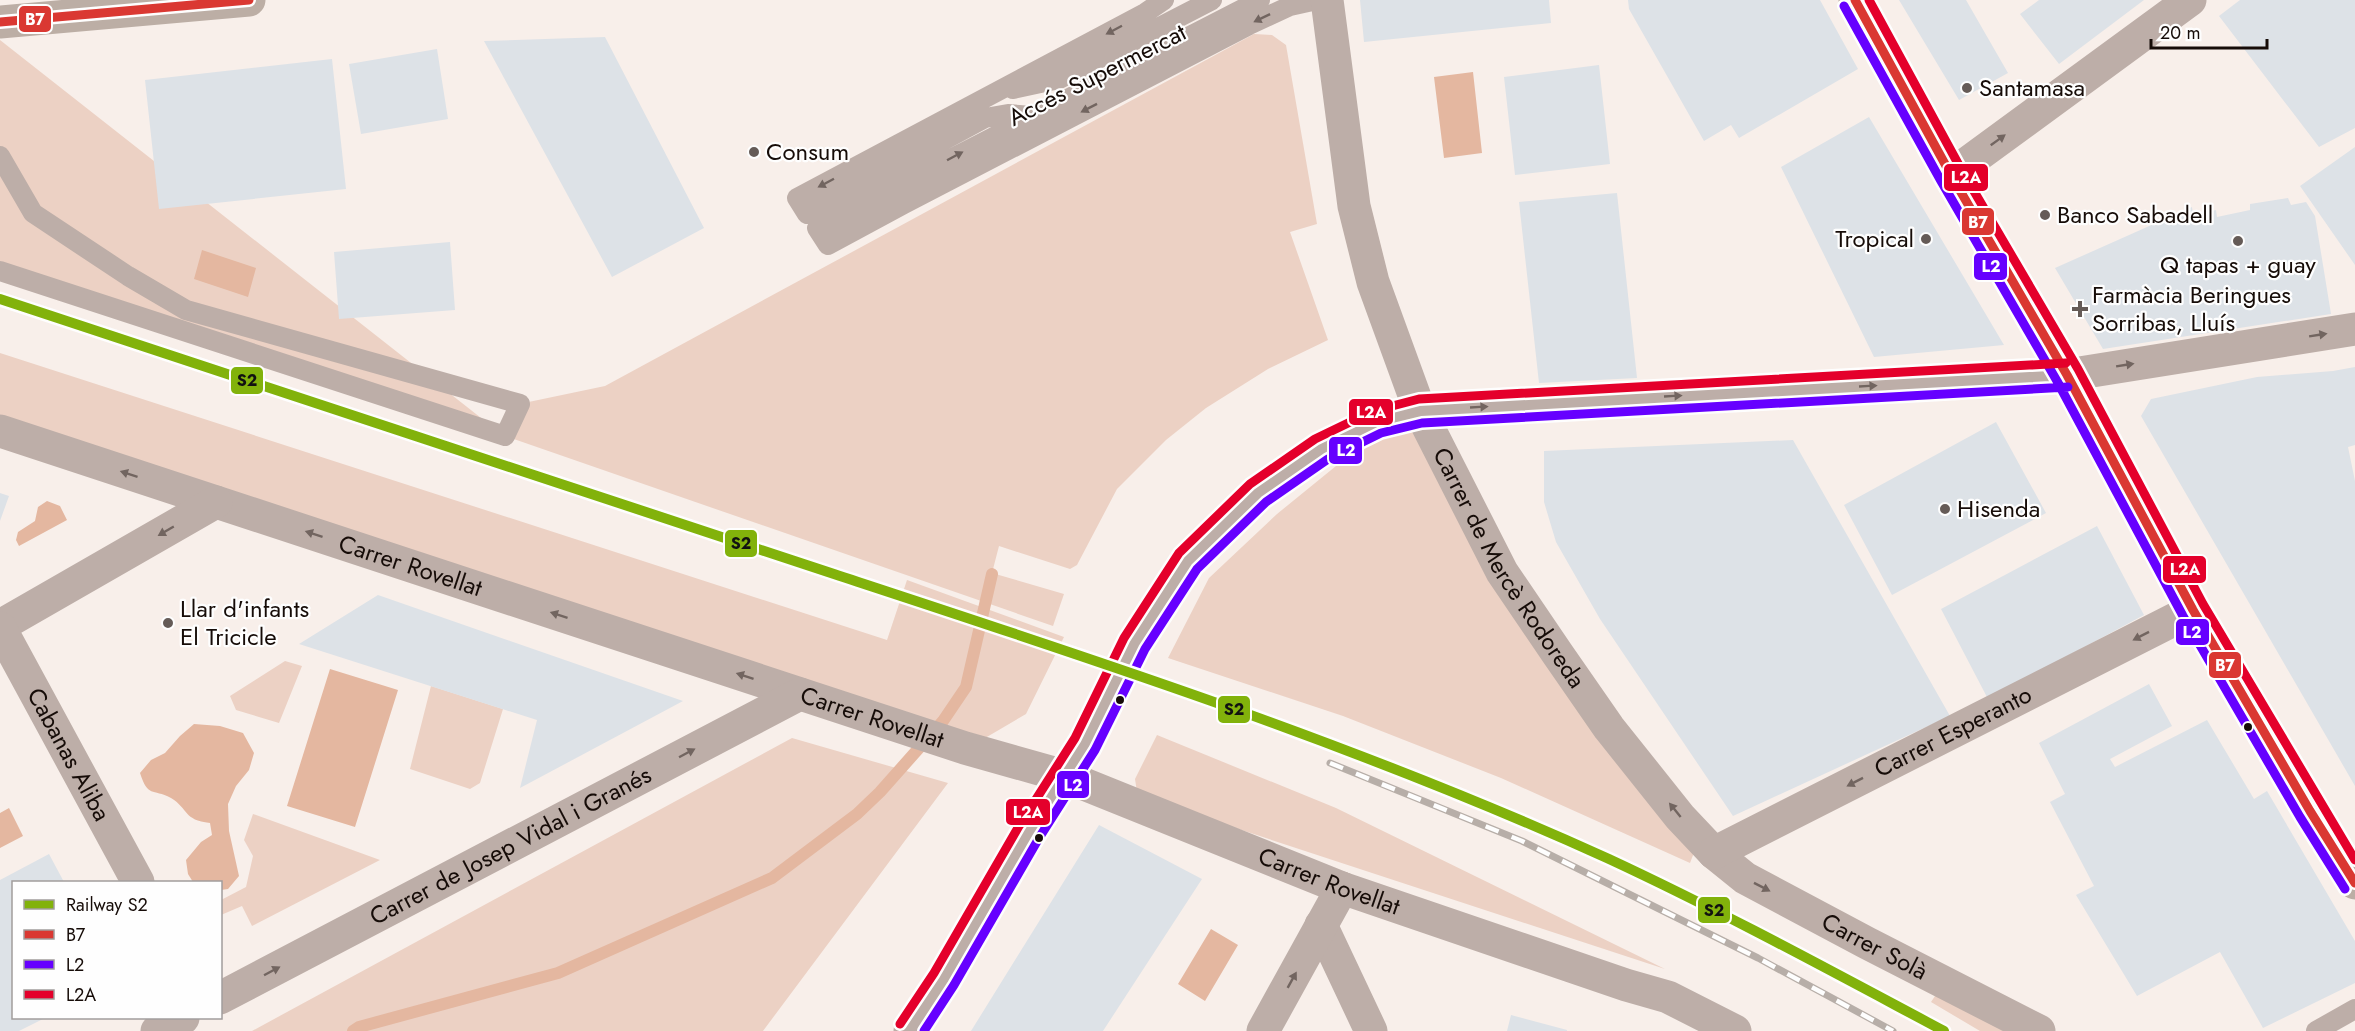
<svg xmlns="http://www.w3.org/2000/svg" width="2355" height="1031" font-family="Jost,sans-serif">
	<rect width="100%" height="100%" fill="#f8efea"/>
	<!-- green -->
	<path fill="#ecd1c4" d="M1254,34L1272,35L1286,45L1317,224L1290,232L1328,340L1268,369L1206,408L1166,440L1117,489L1077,565L1070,569L999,546L992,573L1064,594L1053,626L505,436L0,271V40L504,436L519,404L605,386Z
		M0,353L887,640L907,580L1064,637L1026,714L980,741L0,419Z
		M1420,411L1502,572L1700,837L1690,863L1501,778L1343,716L1168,658L1209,578L1277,514L1336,466Z
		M285,661L302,666L279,723L236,710L230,696Z
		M431,686L503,709L480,783L470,789L410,769Z
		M1157,735L1336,808L1665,969L1150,800L1137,792L1135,779Z
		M792,738L948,783L763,1031H252Z
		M253,814L380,860L252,926L242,906L221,915V900L246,887L253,856L244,840Z
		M1937,993L2004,1031H1980L1931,1002Z"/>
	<!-- water -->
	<path fill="#e4b7a0" d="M1473,72L1482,153L1444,158L1434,77Z
		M202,250L256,268L248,297L194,279Z
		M47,501L60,506L67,520L19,546L16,540L18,532L35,521L38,507Z
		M330,669L398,690L355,827L287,806Z
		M194,724L220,726L243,733L254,753L249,770L236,786L228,804L229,831L239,876L228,889L221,890L220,882H193L188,874L186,860L201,842L212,835L210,823C183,820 189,809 171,798C152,788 148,798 140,773L151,760L165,753L180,736Z
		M9,808L23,836L0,848V813Z
		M1211,929L1238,945L1205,1001L1178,984Z"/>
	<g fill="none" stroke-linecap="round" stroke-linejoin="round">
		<!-- stream -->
		<path stroke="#e4b7a0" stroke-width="12" d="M353,1031L359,1027L558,973L772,878L857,814L880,792L943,721L966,687L992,574"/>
	</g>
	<!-- building -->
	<path fill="#dde2e7" d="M1360,0H1549L1551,23L1364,42Z
		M1628,0H1820L1858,69L1739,138L1731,125L1704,141L1629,9Z
		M1899,0H1966L2008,73L1959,100Z
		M2039,0H2144L2059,64L2020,14Z
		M2240,0H2355V128L2319,147L2219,16Z
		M605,37L704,228L612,277L484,41Z
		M437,49L448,119L361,134L349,64Z
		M332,59L346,189L159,209L145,80Z
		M1599,65L1610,164L1515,175L1504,77Z
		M1869,117L1882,139L2004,345L1874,357L1781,167Z
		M2355,147V265L2300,186Z
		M1617,193L1637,378L1539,383L1519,202Z
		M2288,198L2291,205L2306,202L2315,216L2331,314L2103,349L2055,268L2192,207L2193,215L2216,210L2217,217L2250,210V204Z
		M450,242L455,310L339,319L334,252Z
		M2355,367V445L2348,447L2355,481V786L2141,416L2151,399L2257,377L2333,371Z
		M1996,422L2046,513L1892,595L1844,505Z
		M1793,440L1950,716L1733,816L1600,619L1556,542L1544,502V451Z
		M0,493L9,496L0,521Z
		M2097,526L2144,615L1988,699L1941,609Z
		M378,595L683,701L520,788L537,720L299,644Z
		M2149,684L2172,726L2110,759L2115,767L2207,720L2254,799L2267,791L2355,941V983L2263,1028L2220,952L2137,996L2076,895L2094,886L2050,802L2065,794L2039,743Z
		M1099,825L1202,879L1103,1031H971Z
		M49,854L64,882H14V1018H45L19,1031H0V880Z
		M1511,1015L1567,1030V1031H1507Z"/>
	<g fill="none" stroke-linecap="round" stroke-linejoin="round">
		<!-- lane -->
		<path stroke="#bdaea8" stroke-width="20" d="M1260,0L817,228L828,245L904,204L1249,25L1290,6L1317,0
			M1013,89L1059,79L1212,0
			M1032,116L1008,114L985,118L807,214L797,198L1145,13L1164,0
			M0,156L33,213L128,276L186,310L520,404L505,436L0,271
			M2316,1031L2355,1009"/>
		<!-- street -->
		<g stroke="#bdaea8" stroke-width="33">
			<path id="s1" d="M1327,0L1354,206L1373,282L1420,411L1502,572L1557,653L1609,728L1680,817L1714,853L1745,878L1867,943L2039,1031"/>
			<path d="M1951,175L2190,0"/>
			<path id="s2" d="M0,431L965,748L1064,776L1342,888L1626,985L1668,997L1735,1031"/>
			<path d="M0,626L216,502"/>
			<path id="s3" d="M0,628L138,882"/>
			<path id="s4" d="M1714,853L2193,610"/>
			<path d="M1321,925L1371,1031"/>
			<path id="s5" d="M220,998L800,694"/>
			<path d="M157,1031L183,1018"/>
			<path d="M910,1031L944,979L1029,832L1085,744L1135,643L1188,561L1258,493L1322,449L1377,422L1420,411L2067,375L2355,329"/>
			<path d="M1263,1031L1342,888"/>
		</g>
		<!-- secondary -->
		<path stroke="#bcaea5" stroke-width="33" d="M1855,0L1951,175L2067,375L2193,610L2310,811L2355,883
			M0,22L249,0"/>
		<defs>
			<path id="rail" d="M1330,763L1522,841L1758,958L1893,1031"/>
		</defs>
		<!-- rail casing -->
		<use href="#rail" stroke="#b7aea8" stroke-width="7"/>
		<!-- rail -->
		<use href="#rail" stroke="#fefefe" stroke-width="4.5" stroke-dasharray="14" stroke-linecap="butt"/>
		<defs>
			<path id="bus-1" d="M1855,0L1951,175L2067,375L2193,610L2310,811L2355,883
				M0,22L249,0"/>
			<path id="bus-2" d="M1844,6L1941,181L2057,381L2183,616L2300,817L2345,889
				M924,1031L954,985L1039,838L1095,750L1145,649L1197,569L1266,502L1328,459L1381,433L1422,423L2068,387"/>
			<path id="bus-3" d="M1869,0L1961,169L2078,369L2203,604L2355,860
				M900,1024L934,973L1019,826L1075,738L1124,638L1179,553L1250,484L1315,439L1373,411L1419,399L2066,363"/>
		</defs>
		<!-- bus-1 casing -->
		<use href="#bus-1" stroke="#fefefe" stroke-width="14"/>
		<!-- bus-2 casing -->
		<use href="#bus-2" stroke="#fefefe" stroke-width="14"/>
		<!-- bus-3 casing -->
		<use href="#bus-3" stroke="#fefefe" stroke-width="14"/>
		<!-- bus-1 -->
		<use href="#bus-1" stroke="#da3832" stroke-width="9"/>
		<!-- bus-2 -->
		<use href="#bus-2" stroke="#60f" stroke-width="9"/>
		<!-- bus-3 -->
		<use href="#bus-3" stroke="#e4002b" stroke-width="9"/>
		<defs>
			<path id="rail-1" d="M0,299C278,391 556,482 834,574C1096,660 1358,745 1609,859C1723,912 1833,972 1944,1031"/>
		</defs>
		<!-- rail-1 casing -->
		<use href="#rail-1" stroke="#fefefe" stroke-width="15"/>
		<!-- rail-1 -->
		<use href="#rail-1" stroke="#82b20b" stroke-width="10"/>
	</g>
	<!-- one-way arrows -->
	<defs><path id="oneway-solid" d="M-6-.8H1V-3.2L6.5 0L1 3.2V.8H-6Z" transform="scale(1.5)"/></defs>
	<g fill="#726560">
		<use href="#oneway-solid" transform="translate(1262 18) rotate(154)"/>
		<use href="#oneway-solid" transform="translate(1114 30) rotate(152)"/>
		<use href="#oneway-solid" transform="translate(1089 108) rotate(153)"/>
		<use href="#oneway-solid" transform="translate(1998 140) rotate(-36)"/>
		<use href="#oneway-solid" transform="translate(955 156) rotate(-28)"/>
		<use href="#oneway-solid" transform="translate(826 183) rotate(152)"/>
		<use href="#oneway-solid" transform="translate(2318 335) rotate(-9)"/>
		<use href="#oneway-solid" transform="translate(2125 365) rotate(-9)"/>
		<use href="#oneway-solid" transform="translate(1868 386) rotate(-3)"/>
		<use href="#oneway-solid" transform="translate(1673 396) rotate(-3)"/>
		<use href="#oneway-solid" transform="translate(1479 407) rotate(-3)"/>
		<use href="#oneway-solid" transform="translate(129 474) rotate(-162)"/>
		<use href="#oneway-solid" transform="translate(166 531) rotate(150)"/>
		<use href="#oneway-solid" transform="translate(314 534) rotate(-162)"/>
		<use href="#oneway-solid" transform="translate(559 615) rotate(-162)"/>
		<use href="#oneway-solid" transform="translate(2141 636) rotate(153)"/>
		<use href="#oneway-solid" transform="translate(745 676) rotate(-162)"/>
		<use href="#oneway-solid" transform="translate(687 753) rotate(-28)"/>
		<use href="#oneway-solid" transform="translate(1855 782) rotate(153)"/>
		<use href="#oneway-solid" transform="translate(1675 810) rotate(-129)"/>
		<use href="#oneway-solid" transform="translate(1762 887) rotate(27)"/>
		<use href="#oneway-solid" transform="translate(272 971) rotate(-28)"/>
		<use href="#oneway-solid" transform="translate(1292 980) rotate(-61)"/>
	</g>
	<!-- markers -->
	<g fill="#655b57" stroke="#fefefe" stroke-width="2">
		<circle cx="1967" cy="88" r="6"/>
		<circle cx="754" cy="152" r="6"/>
		<circle cx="2045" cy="215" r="6"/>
		<circle cx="1926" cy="239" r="6"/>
		<circle cx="2238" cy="241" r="6"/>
		<path d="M2077 300h6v6h6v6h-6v6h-6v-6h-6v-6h6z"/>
		<circle cx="1945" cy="509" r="6"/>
		<circle cx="168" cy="623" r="6"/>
	</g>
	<g fill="#160c08" stroke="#fefefe" stroke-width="2">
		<circle cx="1120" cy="700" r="5"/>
		<circle cx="2248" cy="727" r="5"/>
		<circle cx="1039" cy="838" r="5"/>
	</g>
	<g text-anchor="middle" stroke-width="4.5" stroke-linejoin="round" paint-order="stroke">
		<!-- street labels -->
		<g font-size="24" fill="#160c08" stroke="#fefefe">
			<text transform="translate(1097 75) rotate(-27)" y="8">Accés Supermercat</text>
			<text dy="8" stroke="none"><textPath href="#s2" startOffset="432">Carrer Rovellat</textPath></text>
			<text dy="8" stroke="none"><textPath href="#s1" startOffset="604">Carrer de Mercè Rodoreda</textPath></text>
			<text dy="8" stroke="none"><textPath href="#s2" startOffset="918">Carrer Rovellat</textPath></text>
			<text dy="8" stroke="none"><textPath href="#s4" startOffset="268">Carrer Esperanto</textPath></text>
			<text dy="8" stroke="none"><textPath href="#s3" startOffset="144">Cabanas Aliba</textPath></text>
			<text dy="8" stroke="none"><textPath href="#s5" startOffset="328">Carrer de Josep Vidal i Granés</textPath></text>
			<text dy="8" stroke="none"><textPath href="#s2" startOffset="1404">Carrer Rovellat</textPath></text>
			<text dy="8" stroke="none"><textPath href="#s1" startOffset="1143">Carrer Solà</textPath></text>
		</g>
		<!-- poi labels -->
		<g font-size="24" fill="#160c08" stroke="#fefefe" text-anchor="start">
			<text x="1979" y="96">Santamasa</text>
			<text x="766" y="160">Consum</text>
			<text x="2057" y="223">Banco Sabadell</text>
			<text x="1914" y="247" text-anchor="end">Tropical</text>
			<text x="2238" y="273" text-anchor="middle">Q tapas + guay</text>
			<text x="2092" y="303">Farmàcia Beringues<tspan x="2092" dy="28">Sorribas, Lluís</tspan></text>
			<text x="1957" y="517">Hisenda</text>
			<text x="180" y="617">Llar d'infants<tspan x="180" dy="28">El Tricicle</tspan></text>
		</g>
	</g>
	<g stroke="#fefefe" stroke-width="2">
		<rect x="18" y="5" width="34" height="28" rx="6" fill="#da3832"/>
		<rect x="1943" y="163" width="46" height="29" rx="6" fill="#e4002b"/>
		<rect x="1961" y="207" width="34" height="29" rx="6" fill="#da3832"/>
		<rect x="1973" y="252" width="35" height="29" rx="6" fill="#60f"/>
		<rect x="230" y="366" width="34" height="29" rx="6" fill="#82b20b"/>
		<rect x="1348" y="398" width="46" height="28" rx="6" fill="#e4002b"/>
		<rect x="1328" y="436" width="35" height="29" rx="6" fill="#60f"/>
		<rect x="724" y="529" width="34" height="29" rx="6" fill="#82b20b"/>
		<rect x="2162" y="555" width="45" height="29" rx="6" fill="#e4002b"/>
		<rect x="2175" y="618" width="35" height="28" rx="6" fill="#60f"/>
		<rect x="2208" y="651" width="34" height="28" rx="6" fill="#da3832"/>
		<rect x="1217" y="695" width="34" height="29" rx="6" fill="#82b20b"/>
		<rect x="1056" y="770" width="34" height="29" rx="6" fill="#60f"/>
		<rect x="1005" y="798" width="46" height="28" rx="6" fill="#e4002b"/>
		<rect x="1697" y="896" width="34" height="28" rx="6" fill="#82b20b"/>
	</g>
	<g font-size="16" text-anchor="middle" font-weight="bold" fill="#fff">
		<text x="35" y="25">B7</text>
		<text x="1966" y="183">L2A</text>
		<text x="1978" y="228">B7</text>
		<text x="1991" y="272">L2</text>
		<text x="1371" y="418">L2A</text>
		<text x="1346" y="456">L2</text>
		<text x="2185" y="575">L2A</text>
		<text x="2192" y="638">L2</text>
		<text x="2225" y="671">B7</text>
		<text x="1073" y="791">L2</text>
		<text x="1028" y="818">L2A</text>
	</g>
	<g font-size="16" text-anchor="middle" font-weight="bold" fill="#111">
		<text x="247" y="386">S2</text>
		<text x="741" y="549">S2</text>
		<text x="1234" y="715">S2</text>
		<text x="1714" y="916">S2</text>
	</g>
	<!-- legend -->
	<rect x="12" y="881" width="210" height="138" fill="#fefefe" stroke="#a19d9c" stroke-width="1.5"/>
	<rect x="24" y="900" width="30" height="9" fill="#82b20b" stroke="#a19d9c" stroke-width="1.5"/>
	<text x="66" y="911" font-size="18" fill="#160c08">Railway S2</text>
	<rect x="24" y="930" width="30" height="9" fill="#da3832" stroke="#a19d9c" stroke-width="1.5"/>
	<text x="66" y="941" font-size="18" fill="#160c08">B7</text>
	<rect x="24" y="960" width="30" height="9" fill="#6600ff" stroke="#a19d9c" stroke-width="1.5"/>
	<text x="66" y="971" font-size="18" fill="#160c08">L2</text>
	<rect x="24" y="990" width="30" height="9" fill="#e4002b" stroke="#a19d9c" stroke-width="1.5"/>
	<text x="66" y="1001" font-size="18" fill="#160c08">L2A</text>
	<!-- scale -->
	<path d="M2151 39v9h116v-9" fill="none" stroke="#160c08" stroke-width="3"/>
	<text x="2160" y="39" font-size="18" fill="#160c08" stroke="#fefefe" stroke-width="4.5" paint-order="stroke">20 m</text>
</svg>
